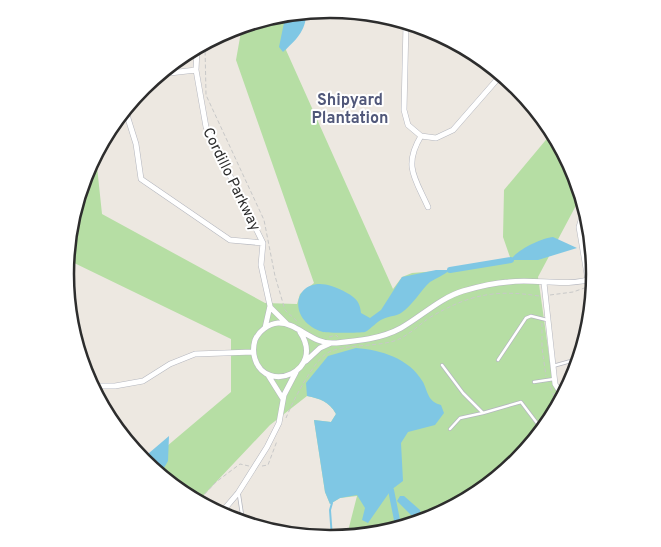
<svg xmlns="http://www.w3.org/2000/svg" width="661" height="547" font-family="Overpass,sans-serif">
	<rect width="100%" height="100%" fill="#ede8e1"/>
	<!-- green -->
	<path fill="#b6dea4" d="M294,16L286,50L393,289L402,277L412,273L450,270L511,260L503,237L504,190L550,135L575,172L580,198L538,277L553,383L560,397L518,461L432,518L347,535L357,496L340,498L330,504L325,492L314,420L331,422L336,414C329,401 320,399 307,396L270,425L200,499L147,463L231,392V339L68,260L86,172L96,157L102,214L265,303L297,304L300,294L314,283L236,60L242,26Z"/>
	<!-- water -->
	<path fill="#7fc7e4" d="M306,14C306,31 295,41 283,52L279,47L285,18Z
		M553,237L577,248L538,260H511C516,250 542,238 553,237Z
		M436,270H450C444,275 436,278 430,282C420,291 413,305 401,313C397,316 389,316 383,319C377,321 371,329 365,332C360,333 327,333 323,332C280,319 296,262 347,293C356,298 360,302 361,313L370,318L381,310L402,277Z
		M356,348C381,350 409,358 423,382C428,392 428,402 441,405L444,413L435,425L408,432L401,443L403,481L391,490L368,523L362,520L365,508L357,495L340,498L330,504L325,492L314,420L331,422L336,414C329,401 320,399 307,396L306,383L328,356Z
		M169,436L168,461L161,473L142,459Z
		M400,496H404L420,510L422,520L414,522V518L397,501Z"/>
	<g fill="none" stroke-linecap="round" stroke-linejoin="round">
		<!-- stream -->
		<path stroke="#7fc7e4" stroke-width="2" d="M332,503L330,510L332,538"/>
		<!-- canal -->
		<path stroke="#7fc7e4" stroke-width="6" d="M450,270L511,260
			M391,490L398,525"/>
		<defs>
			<path id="service" d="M498,360L526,318L531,316L547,320
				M442,365L463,393L483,413L521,402L540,427
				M553,366L578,359
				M534,382L554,379
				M450,429L460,418L483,413
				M239,495L243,521"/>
			<path id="minor" d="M406,24L404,110L408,125L421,136L436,138L453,130L501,75
				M197,50L196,70L206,127L263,243L261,265L270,306L265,328
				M161,74L196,70
				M126,112L136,144L141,179L230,240L263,243
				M421,136C403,166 415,178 428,207
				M583,214L579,227L588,280
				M544,283L555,384L562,395
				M270,307L287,324
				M300,332C326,371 266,395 255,359C253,353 253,347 255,340C259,331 268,324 278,323C297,322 312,345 335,343C357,341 381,339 401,328C422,316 440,298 463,291C477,287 493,283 508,282C537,278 565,288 594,278
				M306,361L320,348L331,343
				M268,375L283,399
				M94,386H115L143,381L170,364L195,354L253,352
				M221,513L238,493L267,447L279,423L284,395L296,372"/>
		</defs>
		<!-- service casing -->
		<use href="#service" stroke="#b5b7bf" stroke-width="4"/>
		<!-- minor casing -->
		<use href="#minor" stroke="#b5b7bf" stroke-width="6"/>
		<!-- path -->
		<path stroke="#c8c8c8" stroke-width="1" stroke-dasharray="4 2.5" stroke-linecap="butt" d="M205,45L206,95L264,220L275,276L285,310L299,323
			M550,295L573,292L593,285
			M542,323V348L546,376
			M329,337L336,335L338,337
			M550,387L557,402
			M286,418C292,403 314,359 329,352C345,344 379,347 397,340C409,335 419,325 429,318C468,295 494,289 539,296
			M262,466L268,465L277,441
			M200,499L216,482L240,464L249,466"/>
		<!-- service -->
		<use href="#service" stroke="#fff" stroke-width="2.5"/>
		<!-- minor -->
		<use href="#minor" stroke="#fff" stroke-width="5"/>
	</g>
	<g text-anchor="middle" stroke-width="4" stroke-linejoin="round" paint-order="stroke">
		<!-- street labels -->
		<g font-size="15" fill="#2d2d2d" stroke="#fff">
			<text transform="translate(232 179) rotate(64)" y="5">Cordillo Parkway</text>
		</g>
		<!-- neighbourhood labels -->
		<g font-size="16" font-weight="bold" fill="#51587a" stroke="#fff">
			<text x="350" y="105">Shipyard<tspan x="350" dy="18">Plantation</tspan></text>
		</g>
	</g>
	<!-- crop -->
	<path d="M0 0H661V547H0ZM74 274a256 256 0 1 1 512 0a256 256 0 1 1-512 0Z" fill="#fff" fill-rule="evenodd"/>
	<path fill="none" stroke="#2d2d2d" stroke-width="2.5" d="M74 274a256 256 0 1 1 512 0a256 256 0 1 1-512 0Z"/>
</svg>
